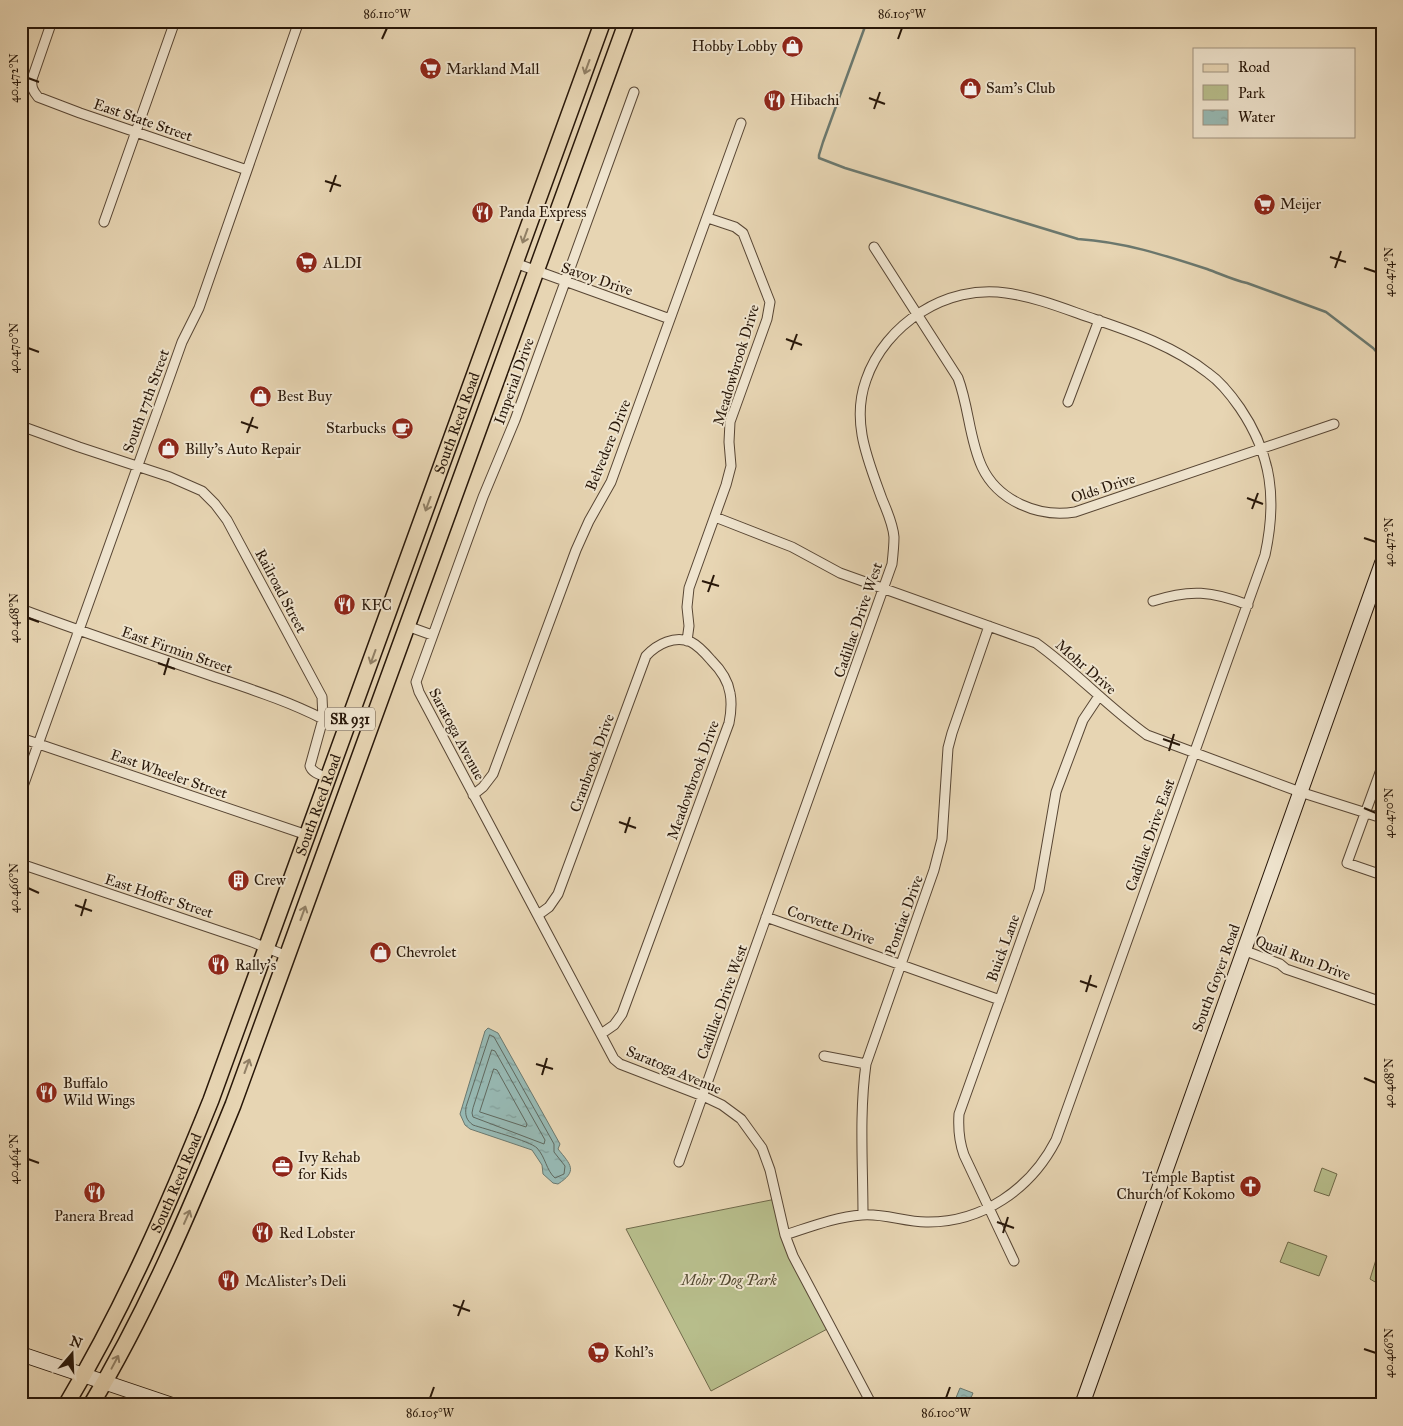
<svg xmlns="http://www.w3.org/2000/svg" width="1403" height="1426" font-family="'IM FELL Great Primer',serif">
	<defs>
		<pattern id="water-ripples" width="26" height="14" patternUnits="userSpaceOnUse" patternTransform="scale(1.25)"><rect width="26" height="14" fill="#97b8b2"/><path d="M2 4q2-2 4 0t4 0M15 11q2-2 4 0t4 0" fill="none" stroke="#829d98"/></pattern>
	</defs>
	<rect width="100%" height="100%" fill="#e7d5b3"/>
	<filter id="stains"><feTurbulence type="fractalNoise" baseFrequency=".004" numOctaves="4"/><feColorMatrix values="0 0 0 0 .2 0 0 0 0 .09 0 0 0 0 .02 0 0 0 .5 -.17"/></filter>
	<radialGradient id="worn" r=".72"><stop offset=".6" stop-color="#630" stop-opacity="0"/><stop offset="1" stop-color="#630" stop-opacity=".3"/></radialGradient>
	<!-- park -->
	<path fill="#b7bd8b" stroke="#706a4a" d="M1322,1168L1337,1174L1329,1196L1314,1191Z
		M776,1199L785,1235L831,1327L711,1391L626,1229Z
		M1288,1242L1327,1256L1319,1276L1280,1262Z
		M1382,1252V1286L1370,1279L1378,1253Z"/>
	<!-- water -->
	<path fill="url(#water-ripples)" stroke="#6b786e" d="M488,1028L498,1033L560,1144L558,1149C571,1165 578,1171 558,1184L553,1183L543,1174L542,1165L532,1150L470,1129L465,1125L460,1114L485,1031Z
		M960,1388L973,1393L968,1405H953Z"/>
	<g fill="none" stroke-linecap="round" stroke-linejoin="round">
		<!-- shore -->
		<path stroke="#60685e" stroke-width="1" d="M490,1035L494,1037L554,1144V1152L565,1166L564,1174L555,1178C546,1170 546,1158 537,1148C530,1141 485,1129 473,1125C466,1120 465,1115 466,1107Z
			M492,1050L495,1051L545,1140L544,1144L473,1117L472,1113L473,1108Z
			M494,1069L497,1070L527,1124L526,1127L480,1112Z"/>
		<!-- stream -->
		<path stroke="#6b786e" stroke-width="2.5" d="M867,21L823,142L819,155V158L845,168L1078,239C1124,242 1164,255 1207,269C1221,274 1233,280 1247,283L1326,312L1373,348L1382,358"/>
		<defs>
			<path id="street" d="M52,21L32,79C31,87 33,91 38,97L80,113L247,170
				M634,92L515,420L483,497L416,682L419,692L614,1059L620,1064L703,1096L722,1105L741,1119L762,1148L770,1170L785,1235L793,1256L872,1405
				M104,222L175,21
				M874,247L958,378C969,407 969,439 982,467C998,501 1039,518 1075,512L1334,424
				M515,263L670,319
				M1068,402L1099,320
				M21,426L79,447L170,477L202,491L215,504L227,520L322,697L323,719L310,766C312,773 321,775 328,778
				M715,517L792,547L840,573L1036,643C1075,671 1108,707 1147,735L1300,792L1382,818
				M1153,601C1190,589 1212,591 1248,605
				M21,609C84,633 149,654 212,676C250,689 288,701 323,719
				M407,626L432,635
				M687,641L689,626L687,607L689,588L726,485L731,466L729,442L730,422L767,319L770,302L743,233L735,227L708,218
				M21,738L307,835
				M1382,767L1347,863L1382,875
				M21,792L171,373L182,342L199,308L299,21
				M473,795L483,787L493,774L576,550L589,521L611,482L741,123
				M21,864L252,942L287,956
				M538,915L549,907L558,894L646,656C657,644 675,635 691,642C699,646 705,653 711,660C720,669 728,680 730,693C732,703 731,713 729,723L622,1014L614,1025L601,1034
				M766,917L1000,1000
				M1243,950L1280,964L1286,969L1382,1002
				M824,1056L866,1064
				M679,1162L892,564C893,555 894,546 894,537C893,524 887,511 882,499C868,460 851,422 866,380C885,324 947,284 1006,293C1036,297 1065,309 1094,319C1133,332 1175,347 1208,373C1221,382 1231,395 1240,408C1272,455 1277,500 1265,555L1056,1140C1031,1189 982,1223 926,1222C905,1222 883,1213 862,1215C835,1217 810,1227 785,1235
				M863,1215C863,1165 859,1114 866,1064L934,870L942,839L948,748L952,733L989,626
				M1014,1261L964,1155C959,1141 958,1129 959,1114L1039,890L1056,792L1083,720L1099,696"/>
			<path id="secondary" d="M21,1354L172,1405
				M1082,1405L1382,563"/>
			<g id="primary">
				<path id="s1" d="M66,1405C124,1308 169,1204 211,1100L603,21"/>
				<path d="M91,1405C148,1310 191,1208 233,1105L627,21"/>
			</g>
		</defs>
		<!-- street casing -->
		<use href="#street" stroke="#584634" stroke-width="11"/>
		<!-- secondary casing -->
		<use href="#secondary" stroke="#281709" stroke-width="16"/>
		<!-- primary casing -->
		<use href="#primary" stroke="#281709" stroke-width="18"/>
		<!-- street -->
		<use href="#street" stroke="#efe4ce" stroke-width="9"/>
		<!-- secondary -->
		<use href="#secondary" stroke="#efe4ce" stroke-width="14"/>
		<!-- primary -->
		<use href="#primary" stroke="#e7d5b3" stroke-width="15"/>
	</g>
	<!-- one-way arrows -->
	<defs><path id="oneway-shaft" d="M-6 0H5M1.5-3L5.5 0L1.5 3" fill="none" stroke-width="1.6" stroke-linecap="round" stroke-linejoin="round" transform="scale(1.25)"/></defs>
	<g stroke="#918066">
		<use href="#oneway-shaft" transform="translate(587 67) rotate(110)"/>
		<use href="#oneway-shaft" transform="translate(525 236) rotate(110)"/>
		<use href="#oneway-shaft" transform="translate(428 504) rotate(110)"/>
		<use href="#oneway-shaft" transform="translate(373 657) rotate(110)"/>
		<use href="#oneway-shaft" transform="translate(303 913) rotate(-70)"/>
		<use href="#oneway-shaft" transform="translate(247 1066) rotate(-70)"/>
		<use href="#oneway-shaft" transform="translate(187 1217) rotate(-66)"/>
		<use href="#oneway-shaft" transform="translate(115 1362) rotate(-62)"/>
	</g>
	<!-- ticks -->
	<path fill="none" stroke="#281709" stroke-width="2" d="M382,39L387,28M898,39L902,28M28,78L39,82M869,98L885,104M874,109L880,92M325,181L341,186M330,192L336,175M1330,257L1346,262M1335,268L1341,251M1364,268L1376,272M786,339L802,345M28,348L39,352M791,350L797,334M241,422L258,428M247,433L253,417M1247,498L1263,504M1252,509L1258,493M1364,538L1376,542M702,581L719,586M708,592L714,575M28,618L39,622M158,663L175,669M164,675L169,658M1163,739L1180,745M1169,751L1174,734M1364,808L1376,813M619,822L636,828M625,833L630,817M28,888L39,893M75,905L92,911M81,916L86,899M1080,981L1097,987M1086,992L1091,975M536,1064L553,1069M542,1075L547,1058M1364,1078L1376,1083M28,1159L39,1163M997,1222L1014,1228M1003,1233L1008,1217M453,1305L470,1311M458,1316L464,1300M1364,1349L1376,1353M430,1398L434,1387M946,1398L950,1387"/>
	<!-- icons -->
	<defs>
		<symbol id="shop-disc" viewBox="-11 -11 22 22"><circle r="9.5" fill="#8f2418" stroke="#efe4ce"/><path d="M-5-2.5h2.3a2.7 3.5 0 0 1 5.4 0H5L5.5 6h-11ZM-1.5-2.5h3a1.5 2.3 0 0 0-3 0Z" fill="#fff"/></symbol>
		<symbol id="supermarket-disc" viewBox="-11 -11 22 22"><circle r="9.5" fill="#8f2418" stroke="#efe4ce"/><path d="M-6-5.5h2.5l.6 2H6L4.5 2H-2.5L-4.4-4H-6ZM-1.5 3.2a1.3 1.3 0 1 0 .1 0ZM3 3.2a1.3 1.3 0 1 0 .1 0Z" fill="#fff"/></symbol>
		<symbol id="restaurant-disc" viewBox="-11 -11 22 22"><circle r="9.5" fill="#8f2418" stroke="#efe4ce"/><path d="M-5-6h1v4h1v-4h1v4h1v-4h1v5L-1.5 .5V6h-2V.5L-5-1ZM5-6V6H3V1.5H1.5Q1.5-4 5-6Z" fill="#fff"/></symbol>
		<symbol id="cafe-disc" viewBox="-11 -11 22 22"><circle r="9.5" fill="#8f2418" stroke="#efe4ce"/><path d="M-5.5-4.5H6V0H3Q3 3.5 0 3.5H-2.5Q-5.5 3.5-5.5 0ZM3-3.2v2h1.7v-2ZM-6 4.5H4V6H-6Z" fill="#fff"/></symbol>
		<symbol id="building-disc" viewBox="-11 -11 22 22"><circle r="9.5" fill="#8f2418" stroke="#efe4ce"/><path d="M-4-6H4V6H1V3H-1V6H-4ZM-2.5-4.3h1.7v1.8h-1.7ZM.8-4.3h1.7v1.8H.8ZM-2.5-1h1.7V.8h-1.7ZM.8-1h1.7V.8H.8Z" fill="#fff"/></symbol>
		<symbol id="office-disc" viewBox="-11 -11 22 22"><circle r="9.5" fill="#8f2418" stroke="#efe4ce"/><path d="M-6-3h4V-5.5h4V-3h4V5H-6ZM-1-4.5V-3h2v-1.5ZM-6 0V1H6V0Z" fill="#fff"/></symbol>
		<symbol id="church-disc" viewBox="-11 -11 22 22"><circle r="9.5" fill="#8f2418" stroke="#efe4ce"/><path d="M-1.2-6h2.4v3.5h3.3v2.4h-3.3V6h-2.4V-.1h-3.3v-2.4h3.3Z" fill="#fff"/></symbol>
	</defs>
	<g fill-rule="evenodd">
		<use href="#shop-disc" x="780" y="34" width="25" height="25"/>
		<use href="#supermarket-disc" x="418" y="56" width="25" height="25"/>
		<use href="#shop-disc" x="958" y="76" width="25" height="25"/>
		<use href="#restaurant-disc" x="762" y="88" width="25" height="25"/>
		<use href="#supermarket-disc" x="1252" y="192" width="25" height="25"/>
		<use href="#restaurant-disc" x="470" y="200" width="25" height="25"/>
		<use href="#supermarket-disc" x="294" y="250" width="25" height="25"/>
		<use href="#shop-disc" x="248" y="384" width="25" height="25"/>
		<use href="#cafe-disc" x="390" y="416" width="25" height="25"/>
		<use href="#shop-disc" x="156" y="436" width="25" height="25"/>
		<use href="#restaurant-disc" x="332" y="592" width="25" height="25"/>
		<use href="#building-disc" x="226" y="868" width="25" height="25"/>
		<use href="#shop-disc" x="368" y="940" width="25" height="25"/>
		<use href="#restaurant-disc" x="206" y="952" width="25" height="25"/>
		<use href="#restaurant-disc" x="34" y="1080" width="25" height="25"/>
		<use href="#office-disc" x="270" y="1154" width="25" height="25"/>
		<use href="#church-disc" x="1238" y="1174" width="25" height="25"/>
		<use href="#restaurant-disc" x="82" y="1180" width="25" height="25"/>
		<use href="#restaurant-disc" x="250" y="1220" width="25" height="25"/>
		<use href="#restaurant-disc" x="216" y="1268" width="25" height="25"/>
		<use href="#supermarket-disc" x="586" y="1340" width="25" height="25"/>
	</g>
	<g text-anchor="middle" stroke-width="4" stroke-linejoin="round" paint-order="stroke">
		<!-- shield labels -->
		<rect fill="#efe4ce" stroke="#645444" stroke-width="1" x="325" y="707.5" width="50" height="23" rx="4"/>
		<g font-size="14" font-weight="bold" fill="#281709">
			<text x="350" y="724">SR 931</text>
		</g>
		<!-- poi labels -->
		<g font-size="15" fill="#281709" stroke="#efe4ce" text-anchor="start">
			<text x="777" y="51" text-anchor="end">Hobby Lobby</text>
			<text x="446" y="74">Markland Mall</text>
			<text x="986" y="93">Sam's Club</text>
			<text x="790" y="105">Hibachi</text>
			<text x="1280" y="209">Meijer</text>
			<text x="499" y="217">Panda Express</text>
			<text x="323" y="268">ALDI</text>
			<text x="277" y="401">Best Buy</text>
			<text x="386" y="433" text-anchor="end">Starbucks</text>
			<text x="185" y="454">Billy's Auto Repair</text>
			<text x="361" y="610">KFC</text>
			<text x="254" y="885">Crew</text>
			<text x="396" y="957">Chevrolet</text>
			<text x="235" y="970">Rally's</text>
			<text x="63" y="1088">Buffalo<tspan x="63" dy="17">Wild Wings</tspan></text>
			<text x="298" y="1162">Ivy Rehab<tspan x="298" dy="17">for Kids</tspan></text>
			<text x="1235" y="1182" text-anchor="end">Temple Baptist<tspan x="1235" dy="17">Church of Kokomo</tspan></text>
			<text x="94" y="1221" text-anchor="middle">Panera Bread</text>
			<text x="279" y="1238">Red Lobster</text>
			<text x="245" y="1286">McAlister's Deli</text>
			<text x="614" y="1357">Kohl's</text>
		</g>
		<!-- street labels -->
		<g font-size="15" fill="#281709" stroke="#efe4ce">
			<text transform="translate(143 120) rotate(19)" y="5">East State Street</text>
			<text transform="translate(597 279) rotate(19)" y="5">Savoy Drive</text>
			<text transform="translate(736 365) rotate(-73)" y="5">Meadowbrook Drive</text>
			<text transform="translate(514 381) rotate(-70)" y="5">Imperial Drive</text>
			<text transform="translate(146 401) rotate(-70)" y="5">South 17th Street</text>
			<text dy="5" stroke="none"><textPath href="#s1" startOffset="1058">South Reed Road</textPath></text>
			<text transform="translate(608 445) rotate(-68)" y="5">Belvedere Drive</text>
			<text transform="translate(1103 488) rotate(-18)" y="5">Olds Drive</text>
			<text transform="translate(281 591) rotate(62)" y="5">Railroad Street</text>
			<text transform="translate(858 620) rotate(-71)" y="5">Cadillac Drive West</text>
			<text transform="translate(177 650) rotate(19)" y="5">East Firmin Street</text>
			<text transform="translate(1086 667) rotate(41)" y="5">Mohr Drive</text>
			<text transform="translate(457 734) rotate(62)" y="5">Saratoga Avenue</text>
			<text transform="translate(592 763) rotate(-70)" y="5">Cranbrook Drive</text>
			<text transform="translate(169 774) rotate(19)" y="5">East Wheeler Street</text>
			<text transform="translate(693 780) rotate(-70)" y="5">Meadowbrook Drive</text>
			<text dy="5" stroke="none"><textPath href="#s1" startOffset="652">South Reed Road</textPath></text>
			<text transform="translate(1150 835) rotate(-70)" y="5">Cadillac Drive East</text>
			<text transform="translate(159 896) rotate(18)" y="5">East Hoffer Street</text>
			<text transform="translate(904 915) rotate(-70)" y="5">Pontiac Drive</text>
			<text transform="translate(831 925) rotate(19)" y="5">Corvette Drive</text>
			<text transform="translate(1003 948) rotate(-70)" y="5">Buick Lane</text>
			<text transform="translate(1303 958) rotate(21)" y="5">Quail Run Drive</text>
			<text transform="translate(1216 978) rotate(-70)" y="5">South Goyer Road</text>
			<text transform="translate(722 1002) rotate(-70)" y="5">Cadillac Drive West</text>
			<text transform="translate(674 1070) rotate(23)" y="5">Saratoga Avenue</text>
			<text dy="5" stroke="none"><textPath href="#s1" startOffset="248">South Reed Road</textPath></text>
		</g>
		<!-- park labels -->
		<g font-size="15" font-style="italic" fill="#534930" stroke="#efe4ce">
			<text x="729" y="1285">Mohr Dog Park</text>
		</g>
	</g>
	<!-- margin -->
	<rect width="1403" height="1426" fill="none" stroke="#e7d5b3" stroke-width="55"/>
	<!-- legend -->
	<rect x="1193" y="48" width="162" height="90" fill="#efe4ce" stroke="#9f927f"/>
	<rect x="1203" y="64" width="25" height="8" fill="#e7d5b3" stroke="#9f927f"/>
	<text x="1238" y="72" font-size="15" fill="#281709">Road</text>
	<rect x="1203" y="85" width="25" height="15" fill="#b7bd8b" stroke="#9f927f"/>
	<text x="1238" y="98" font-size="15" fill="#281709">Park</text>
	<rect x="1203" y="110" width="25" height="15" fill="url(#water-ripples)" stroke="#9f927f"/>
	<text x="1238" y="122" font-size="15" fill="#281709">Water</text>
	<!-- north arrow -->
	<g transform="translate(72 1354) rotate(19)" stroke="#efe4ce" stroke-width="4" paint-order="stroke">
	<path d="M0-4L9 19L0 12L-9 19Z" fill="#281709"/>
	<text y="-8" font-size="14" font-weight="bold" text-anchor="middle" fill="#281709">N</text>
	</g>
	<rect x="28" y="28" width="1348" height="1370" fill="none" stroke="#281709" stroke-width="2"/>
	<g font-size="12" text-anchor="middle" fill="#281709">
		<text x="387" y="18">86.110°W</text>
		<text x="902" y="18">86.105°W</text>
		<text transform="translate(14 78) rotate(-90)" y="4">40.472°N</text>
		<text transform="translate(1389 272) rotate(-90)" y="4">40.474°N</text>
		<text transform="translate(14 348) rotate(-90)" y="4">40.470°N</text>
		<text transform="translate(1389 542) rotate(-90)" y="4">40.472°N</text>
		<text transform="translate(14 618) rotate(-90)" y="4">40.468°N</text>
		<text transform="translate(1389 813) rotate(-90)" y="4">40.470°N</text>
		<text transform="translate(14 888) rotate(-90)" y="4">40.466°N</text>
		<text transform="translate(1389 1083) rotate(-90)" y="4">40.468°N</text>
		<text transform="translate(14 1159) rotate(-90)" y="4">40.464°N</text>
		<text transform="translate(1389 1353) rotate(-90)" y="4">40.466°N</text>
		<text x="430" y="1417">86.105°W</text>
		<text x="946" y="1417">86.100°W</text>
	</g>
	<rect width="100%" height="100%" filter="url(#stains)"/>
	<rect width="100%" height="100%" fill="url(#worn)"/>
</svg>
